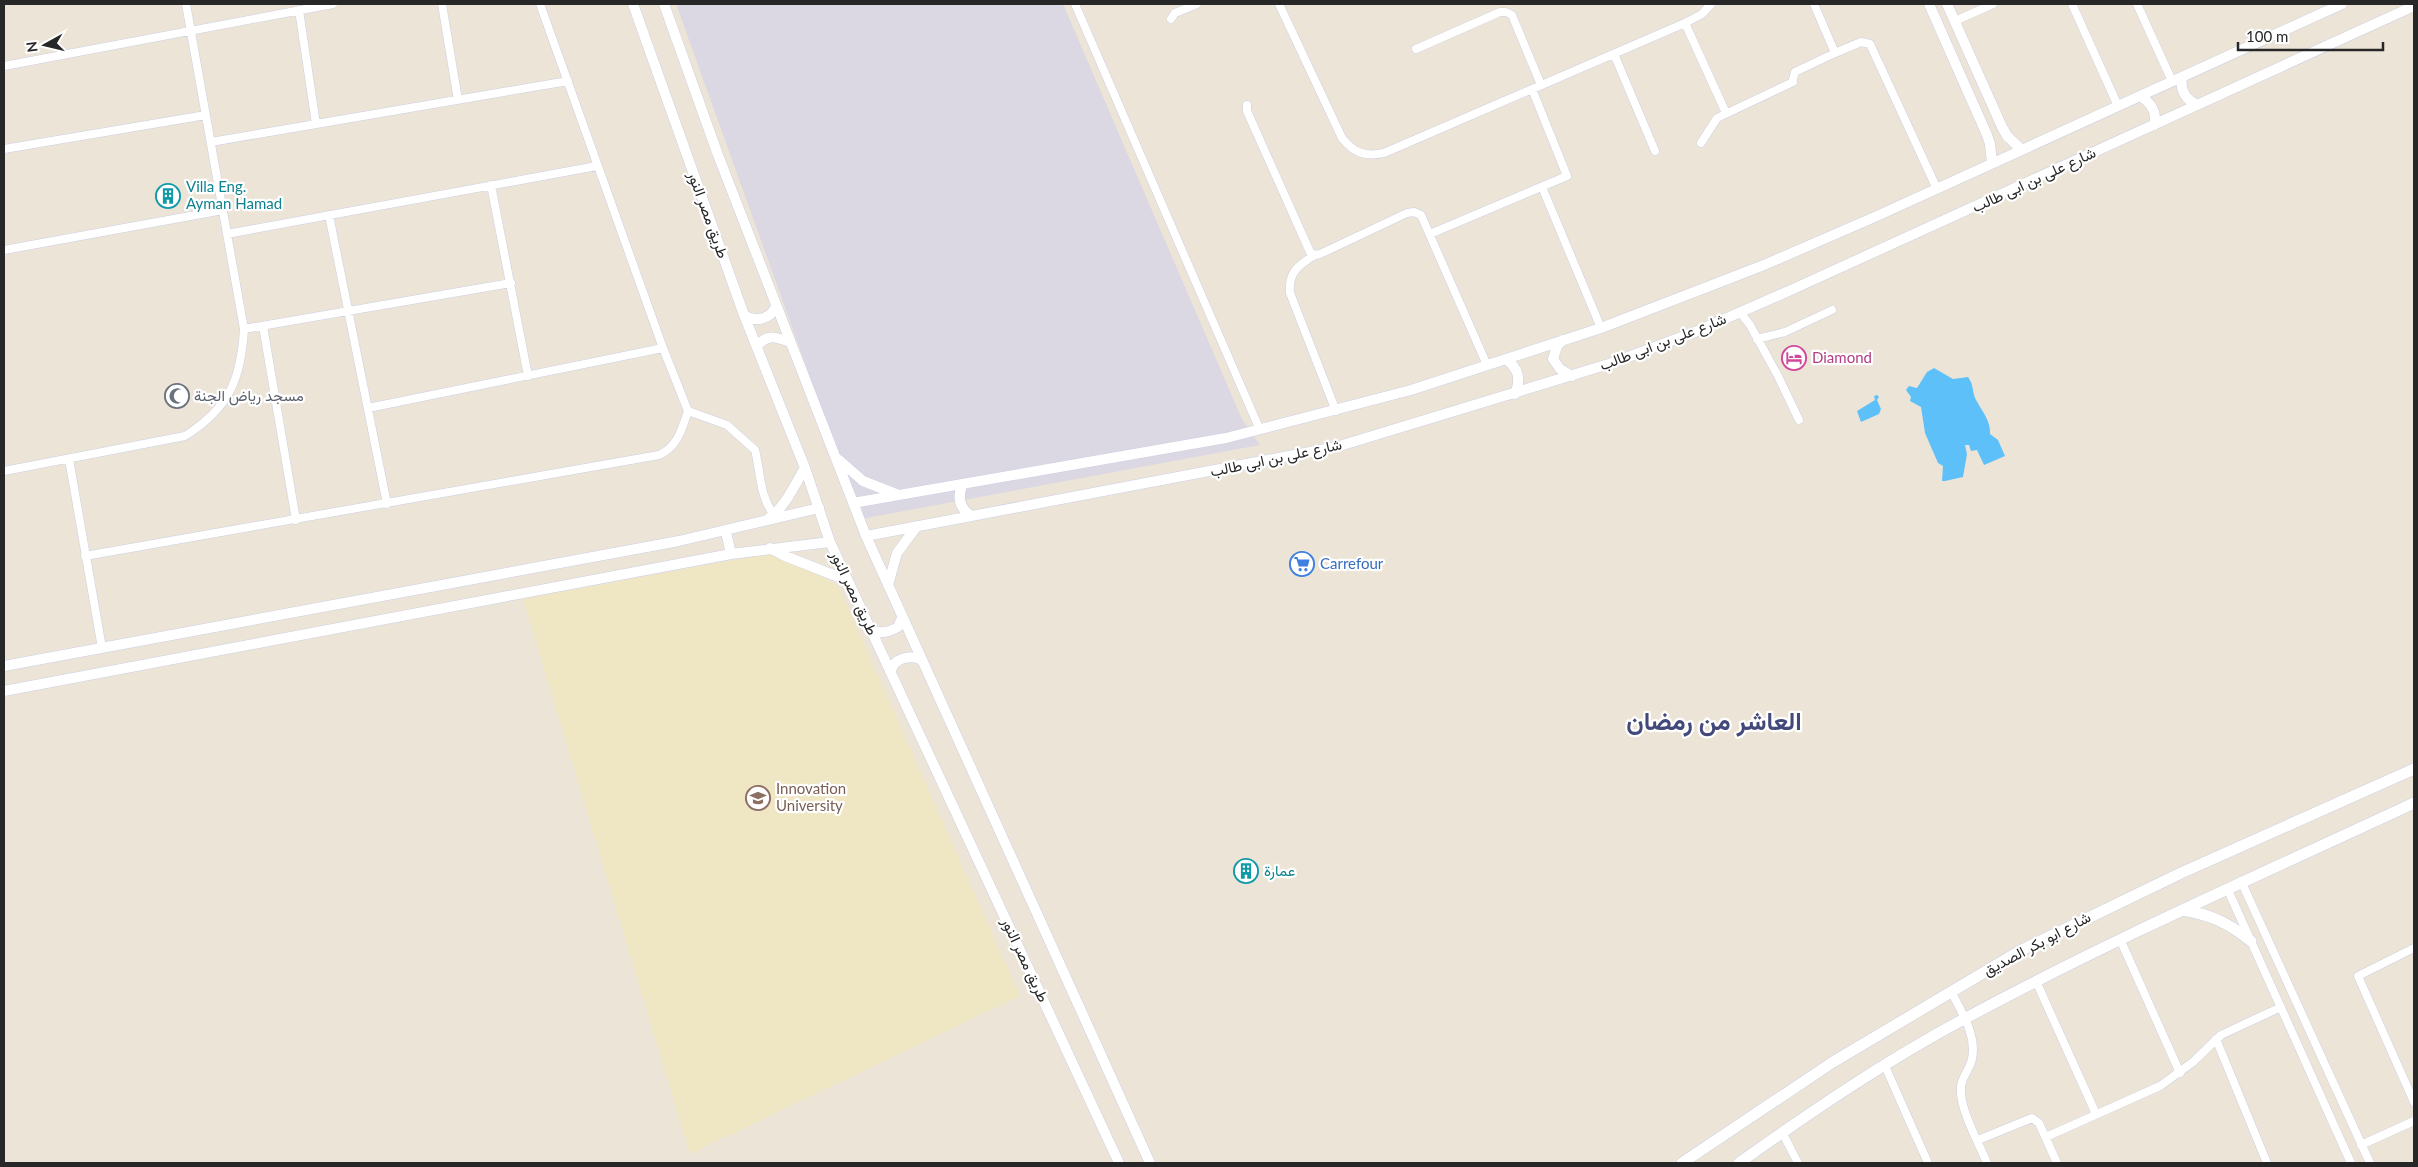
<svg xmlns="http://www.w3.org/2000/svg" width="2418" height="1167" font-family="Lato,Vazirmatn,sans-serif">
	<rect width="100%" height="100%" fill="#ece5d7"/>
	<!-- industrial -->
	<path fill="#dcd8e3" d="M676,4H1063L1242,419L1260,445L861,519Z"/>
	<!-- education -->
	<path fill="#efe6c4" d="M778,552L838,586L1020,996L690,1154L523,599Z"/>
	<!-- water -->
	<path fill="#5ec0f9" d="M1934,368L1953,379L1968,377C1974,385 1972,392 1976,400C1982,411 1991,421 1990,434L1998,440L2005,456L1984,465L1977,450L1971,451L1969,445H1965L1967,454L1963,477L1945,481H1942L1943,466L1938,463L1925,433L1921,407L1910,401L1911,397L1906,390L1909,386L1917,388L1927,372Z
		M1877,395L1879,397L1877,400L1881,409L1879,414L1861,422L1857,411L1875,400L1874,396Z"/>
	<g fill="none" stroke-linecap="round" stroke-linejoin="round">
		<defs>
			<path id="minor" d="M442,4L458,100
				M1075,4L1260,430
				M1279,4L1342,138C1354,153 1365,157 1384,153L1685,23L1702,14L1711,4
				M2072,4L2118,106
				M2137,4L2172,81
				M299,10L316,124
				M1171,19L1175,13L1197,4
				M1955,21L1993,4
				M1685,23L1726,113
				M1416,49L1500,12H1506L1512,15L1541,85
				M1835,53L1861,42L1870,44L1937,189
				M1614,54L1655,151
				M4,66L333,4
				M1793,79L1795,72L1835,53L1814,4
				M1247,105V111L1310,252L1315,255L1320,254L1407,213L1414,212L1421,215L1487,365
				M211,142L568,81
				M1701,143L1717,118L1793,82
				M4,149L206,115
				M491,185L528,376
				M1542,187L1601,328
				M329,215L387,504
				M227,234L597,166
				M1430,234L1567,176L1532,89
				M4,250L223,210
				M1315,255C1298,265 1288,273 1290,293L1336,411
				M1740,312L1750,325L1777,374L1799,420
				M263,326L296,520
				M244,329L511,283
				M1757,339L1785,332L1832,310
				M368,408L663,348
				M688,411L727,425L755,450C761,474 759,495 774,515
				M69,459L102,648
				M4,471L185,436C229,408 241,380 244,329L186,4
				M85,556L659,455C678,447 682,428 688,411L663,348L540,4
				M2241,881L2370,1163
				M2227,888L2351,1163
				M2120,939L2180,1073
				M2414,948L2358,976L2414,1102
				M2036,981L2096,1114
				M1951,991C1961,1012 1977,1034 1972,1059C1970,1069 1962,1076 1961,1087C1959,1109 1979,1143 1987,1163
				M2216,1039L2267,1163
				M1885,1066L1928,1163
				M1782,1132L1798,1163
				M2046,1137L2160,1086L2193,1062L2221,1035L2281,1007
				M1978,1140L2032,1118L2039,1123L2057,1163
				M2361,1145L2414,1121"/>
			<path id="tertiary" d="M633,4L744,315L805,468L830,542L1119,1163
				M664,4L718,155L866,536L1150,1163
				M1929,4L1987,135L1990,144L1992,163
				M1947,4L2002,127L2007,136L2022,150
				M2182,77C2180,90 2185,100 2198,105
				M2140,96C2150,102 2158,112 2154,125
				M744,315C755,323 771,319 776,306
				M1563,340L1557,346L1553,359L1560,369L1572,376
				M757,347C766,333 776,337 790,342
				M1506,359C1519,369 1521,379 1515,394
				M839,460L863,481L896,494
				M962,486C957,498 960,508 971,516
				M853,503L1226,438L1411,390L1601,328L1764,265L1877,216L2342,4
				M768,519C785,508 795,484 805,468
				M726,532L731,554
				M866,536L1336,447L1612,363L1695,332L1791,290L2414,6
				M770,548L785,556L846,580
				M888,585L897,553L917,526
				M870,629C879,635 889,632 898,627L902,618
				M4,666L679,541L819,508
				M891,671C894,658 909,655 920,659
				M4,691L731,554L830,542"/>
			<path id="secondary" d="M2182,910C2209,914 2229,923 2251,941
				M1682,1163L1833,1062L2020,951L2181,873L2414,769
				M1739,1163C1812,1111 1887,1060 1966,1018C2112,939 2264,873 2414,803"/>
		</defs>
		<!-- minor casing -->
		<use href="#minor" stroke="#cccee2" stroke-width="9"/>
		<!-- tertiary casing -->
		<use href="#tertiary" stroke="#cccee2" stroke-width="11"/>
		<!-- secondary casing -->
		<use href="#secondary" stroke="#cccee2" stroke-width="12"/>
		<!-- minor -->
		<use href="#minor" stroke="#fff" stroke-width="8"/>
		<!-- tertiary -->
		<use href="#tertiary" stroke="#fff" stroke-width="10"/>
		<!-- secondary -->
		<use href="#secondary" stroke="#fff" stroke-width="11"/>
	</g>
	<!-- icons -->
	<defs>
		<symbol id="building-ring" viewBox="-11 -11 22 22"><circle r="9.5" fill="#fff" stroke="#0f9aa8" stroke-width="1.5"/><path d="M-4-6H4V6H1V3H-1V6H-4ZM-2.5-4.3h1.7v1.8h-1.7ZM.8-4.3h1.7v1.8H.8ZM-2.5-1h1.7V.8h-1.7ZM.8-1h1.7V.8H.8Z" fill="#0f9aa8"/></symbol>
		<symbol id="hotel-ring" viewBox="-11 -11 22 22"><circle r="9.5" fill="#fff" stroke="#d1479c" stroke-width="1.5"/><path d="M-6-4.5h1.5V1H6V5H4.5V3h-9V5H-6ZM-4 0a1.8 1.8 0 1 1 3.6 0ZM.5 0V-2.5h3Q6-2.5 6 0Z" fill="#d1479c"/></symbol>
		<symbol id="mosque-ring" viewBox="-11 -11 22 22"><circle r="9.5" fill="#fff" stroke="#6b7280" stroke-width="1.5"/><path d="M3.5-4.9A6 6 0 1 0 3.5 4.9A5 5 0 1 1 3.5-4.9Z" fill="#6b7280"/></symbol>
		<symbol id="supermarket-ring" viewBox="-11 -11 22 22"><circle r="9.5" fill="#fff" stroke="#3f7fe0" stroke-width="1.5"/><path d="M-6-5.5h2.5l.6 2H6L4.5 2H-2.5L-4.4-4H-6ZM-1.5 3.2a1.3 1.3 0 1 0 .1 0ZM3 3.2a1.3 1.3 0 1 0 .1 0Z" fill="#3f7fe0"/></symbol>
		<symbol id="university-ring" viewBox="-11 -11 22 22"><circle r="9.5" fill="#fff" stroke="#8d6e63" stroke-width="1.5"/><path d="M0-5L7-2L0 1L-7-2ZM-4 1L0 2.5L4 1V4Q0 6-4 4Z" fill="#8d6e63"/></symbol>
	</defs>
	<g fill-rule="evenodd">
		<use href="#building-ring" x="154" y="182" width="28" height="28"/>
		<use href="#hotel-ring" x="1780" y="344" width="28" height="28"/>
		<use href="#mosque-ring" x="163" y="382" width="28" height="28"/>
		<use href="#supermarket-ring" x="1288" y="550" width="28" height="28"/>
		<use href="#university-ring" x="744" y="784" width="28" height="28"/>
		<use href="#building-ring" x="1232" y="857" width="28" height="28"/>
	</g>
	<g text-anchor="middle" stroke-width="4.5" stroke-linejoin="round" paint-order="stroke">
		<!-- street labels -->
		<g font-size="15" fill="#272727" stroke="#fff">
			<text transform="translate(2034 180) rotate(-25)" y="5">شارع على بن ابى طالب</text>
			<text transform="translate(708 215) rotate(70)" y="5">طريق مصر النور</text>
			<text transform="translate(1663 342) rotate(-21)" y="5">شارع على بن ابى طالب</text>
			<text transform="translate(1276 458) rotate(-12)" y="5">شارع على بن ابى طالب</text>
			<text transform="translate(854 593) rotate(65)" y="5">طريق مصر النور</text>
			<text transform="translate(2037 944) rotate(-28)" y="5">شارع ابو بكر الصديق</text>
			<text transform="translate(1025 960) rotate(65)" y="5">طريق مصر النور</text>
		</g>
		<!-- culture labels -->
		<g font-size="15" fill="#0d838f" stroke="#fff" text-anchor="start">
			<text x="186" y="192">Villa Eng.<tspan x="186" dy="17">Ayman Hamad</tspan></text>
			<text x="1264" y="876">عمارة</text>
		</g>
		<!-- hotel labels -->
		<g font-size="15" fill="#b23c85" stroke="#fff" text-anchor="start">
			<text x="1812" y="363">Diamond</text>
		</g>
		<!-- worship labels -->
		<g font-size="15" fill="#5b616d" stroke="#fff" text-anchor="start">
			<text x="194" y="401">مسجد رياض الجنة</text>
		</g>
		<!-- shop labels -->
		<g font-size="15" fill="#366cbe" stroke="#fff" text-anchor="start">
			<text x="1320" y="569">Carrefour</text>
		</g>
		<!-- education labels -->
		<g font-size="15" fill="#785e54" stroke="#fff" text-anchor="start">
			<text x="776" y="794">Innovation<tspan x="776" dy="17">University</tspan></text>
		</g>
		<!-- town labels -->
		<g font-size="25" font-weight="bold" fill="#44497b" stroke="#fff">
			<text x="1714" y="730">العاشر من رمضان</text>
		</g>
	</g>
	<!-- border -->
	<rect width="2418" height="1167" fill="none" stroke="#272727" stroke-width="10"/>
	<!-- north arrow -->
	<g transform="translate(45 45) rotate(262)" stroke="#ffffff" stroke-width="4" paint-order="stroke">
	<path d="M0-4L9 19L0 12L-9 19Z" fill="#272727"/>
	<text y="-8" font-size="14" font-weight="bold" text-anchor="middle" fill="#272727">N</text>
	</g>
	<!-- scale -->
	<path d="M2238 42v8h145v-8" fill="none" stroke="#272727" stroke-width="2.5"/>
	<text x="2246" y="42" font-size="15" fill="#272727" stroke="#ffffff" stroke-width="4" paint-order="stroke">100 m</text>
</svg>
